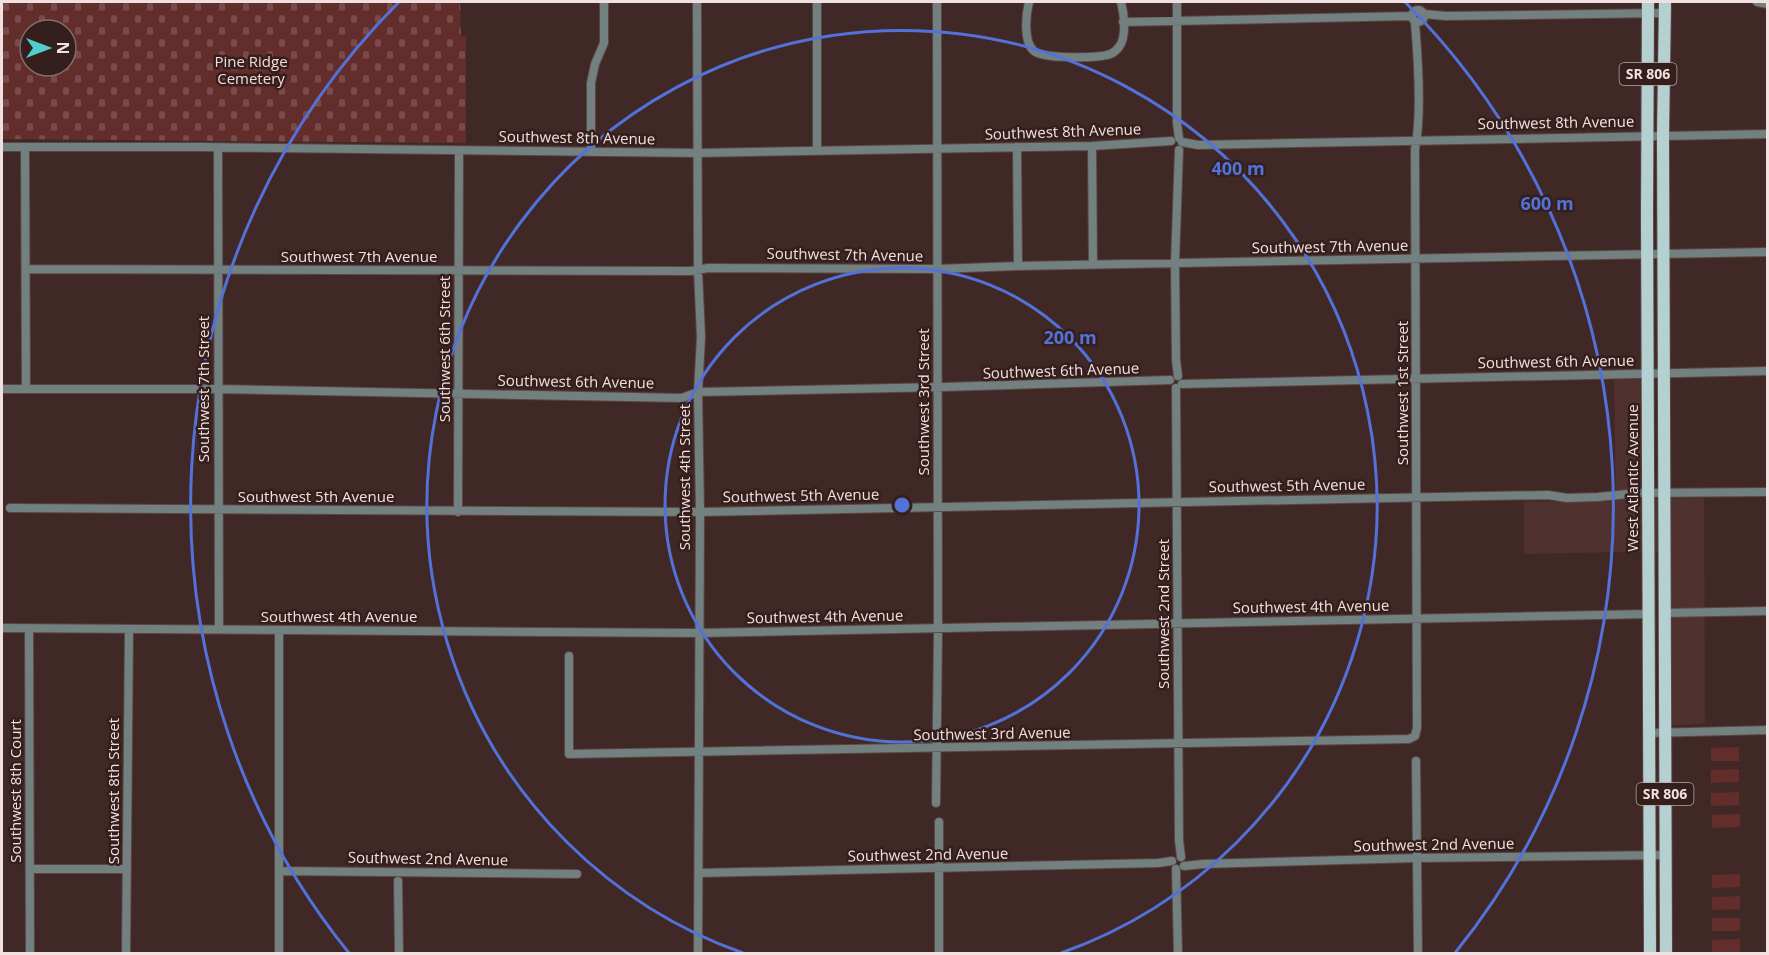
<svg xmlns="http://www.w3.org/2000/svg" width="1769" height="955" font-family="'Open Sans',sans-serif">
	<defs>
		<pattern id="cemetery-stones" width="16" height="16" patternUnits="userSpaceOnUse" patternTransform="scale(1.5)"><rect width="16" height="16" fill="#632d2c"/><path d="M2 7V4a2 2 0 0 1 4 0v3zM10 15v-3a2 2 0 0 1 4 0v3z" fill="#7a4b4a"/></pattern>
	</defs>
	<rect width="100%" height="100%" fill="#402827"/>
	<!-- built -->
	<path fill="#4f3130" d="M1614,379H1640L1642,499L1704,498L1705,724L1672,725L1670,551L1524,554V502L1616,501Z"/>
	<!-- cemetery -->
	<path fill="url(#cemetery-stones)" fill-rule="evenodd" d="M2,2H460L461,36H466V143L2,139ZM30,30H66V66H30Z"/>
	<!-- pitch -->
	<path fill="#632d2c" d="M1739,747V761H1711V748Z
		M1739,769V782L1711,783V770Z
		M1739,792V805L1711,806V793Z
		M1740,814V827L1712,828V815Z
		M1740,874V887L1712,888V875Z
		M1740,896V909L1712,910V897Z
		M1712,918H1740V931H1712Z
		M1740,939V952L1712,953V940Z"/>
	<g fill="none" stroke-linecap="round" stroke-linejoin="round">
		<defs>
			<path id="minor" d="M697,2L698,271L701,337L698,392L700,512L698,954
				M1029,2C1026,14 1023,42 1034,51C1043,59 1095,58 1107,55C1112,54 1116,51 1119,47C1127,37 1124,13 1121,2
				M1177,2V123L1179,138
				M1757,2L1768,4
				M1412 16a6 6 0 1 1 12 0a6 6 0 1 1-12 0Z
				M1424,14L1446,16L1664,13
				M1123,22L1411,16
				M1182,142L1198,145L1768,134
				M1092,146L1093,265
				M2,147H200L698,153L1092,146L1171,141
				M25,147L26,388
				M1017,147L1018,266
				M218,148L219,629
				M817,151V2
				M591,152V83L595,64L604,43V2
				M27,269L691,271L708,268L937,269L1018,266L1768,252
				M1178,376L1176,360L1175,263L1179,150
				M1182,384L1768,371
				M1176,388L1179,840L1181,857
				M2,389H218L682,398L698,392L943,387L1170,380
				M10,508L700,512L1486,496L1548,495L1567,498L1598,497L1638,493L1768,492
				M458,512L459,151
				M1665,613L1768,611
				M2,628L699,633L1648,614
				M29,628L30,954
				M279,630V954
				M569,656V754L1409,739L1415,736L1417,728L1415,149C1422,115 1418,58 1415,23
				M1649,733L1768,730
				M1416,761L1418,954
				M936,803L938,633L937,2
				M939,822V954
				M1184,866L1203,864L1417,858L1666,855
				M30,869H127
				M1176,869L1178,954
				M279,871L577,874
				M699,873L1158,863L1172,861
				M398,881L399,954
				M126,954L129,629"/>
			<path id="primary" d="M1648,2L1647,215L1650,954
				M1665,2L1663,136L1666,954"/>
		</defs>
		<!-- minor casing -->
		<use href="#minor" stroke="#5c4544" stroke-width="10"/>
		<!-- primary casing -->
		<use href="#primary" stroke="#5c4544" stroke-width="14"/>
		<!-- minor -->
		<use href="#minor" stroke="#72807f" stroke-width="8"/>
		<!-- primary -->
		<use href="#primary" stroke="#b4d0d0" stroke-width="12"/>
	</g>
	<!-- distance rings -->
	<g fill="none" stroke="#5272da" stroke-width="3">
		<circle cx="902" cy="505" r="237"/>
		<path d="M743 953A475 475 0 1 1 1061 953"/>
		<path d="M349 953A712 712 0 0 1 399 2M1405 2A712 712 0 0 1 1455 953"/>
	</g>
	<g text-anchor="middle" stroke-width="5" stroke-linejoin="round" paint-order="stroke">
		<!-- shield labels -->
		<g fill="#351f1d" stroke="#b8a6a5" stroke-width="1.5">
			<rect x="1619.5" y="63" width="57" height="22" rx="4.5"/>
			<rect x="1636.5" y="783" width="57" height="22" rx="4.5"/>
		</g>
		<g font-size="14" font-weight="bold" fill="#f0e0df">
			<text x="1648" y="79">SR 806</text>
			<text x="1665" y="799">SR 806</text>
		</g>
		<!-- park labels -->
		<g font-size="15" fill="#f3dbd9" stroke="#351f1d">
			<text x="251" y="67">Pine Ridge<tspan x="251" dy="17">Cemetery</tspan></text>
		</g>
		<!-- street labels -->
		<g font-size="15" fill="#f0e0df" stroke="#351f1d">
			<text transform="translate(1556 123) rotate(-1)" y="5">Southwest 8th Avenue</text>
			<text transform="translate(1063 132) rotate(-2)" y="5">Southwest 8th Avenue</text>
			<text transform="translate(577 138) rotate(1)" y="5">Southwest 8th Avenue</text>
			<text transform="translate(1330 247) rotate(-1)" y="5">Southwest 7th Avenue</text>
			<text transform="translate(845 255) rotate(1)" y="5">Southwest 7th Avenue</text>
			<text x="359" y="262">Southwest 7th Avenue</text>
			<text transform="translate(445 349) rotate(-90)" y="5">Southwest 6th Street</text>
			<text transform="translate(1556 362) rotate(-1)" y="5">Southwest 6th Avenue</text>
			<text transform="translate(1061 371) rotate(-2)" y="5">Southwest 6th Avenue</text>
			<text transform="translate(576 382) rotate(1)" y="5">Southwest 6th Avenue</text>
			<text transform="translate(204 389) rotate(-90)" y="5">Southwest 7th Street</text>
			<text transform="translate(1403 393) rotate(-90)" y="5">Southwest 1st Street</text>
			<text transform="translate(924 402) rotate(-90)" y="5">Southwest 3rd Street</text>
			<text transform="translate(685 477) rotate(-90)" y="5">Southwest 4th Street</text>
			<text transform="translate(1633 478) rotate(-90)" y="5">West Atlantic Avenue</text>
			<text transform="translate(1287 486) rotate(-1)" y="5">Southwest 5th Avenue</text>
			<text transform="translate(801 496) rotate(-1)" y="5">Southwest 5th Avenue</text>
			<text x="316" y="502">Southwest 5th Avenue</text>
			<text transform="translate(1311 607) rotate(-1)" y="5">Southwest 4th Avenue</text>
			<text transform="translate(1164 614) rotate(-90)" y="5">Southwest 2nd Street</text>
			<text x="339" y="622">Southwest 4th Avenue</text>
			<text transform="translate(825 617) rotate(-1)" y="5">Southwest 4th Avenue</text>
			<text transform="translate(992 734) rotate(-1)" y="5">Southwest 3rd Avenue</text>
			<text transform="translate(16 791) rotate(-90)" y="5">Southwest 8th Court</text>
			<text transform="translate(114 791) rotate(-90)" y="5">Southwest 8th Street</text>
			<text transform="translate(1434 845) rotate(-1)" y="5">Southwest 2nd Avenue</text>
			<text transform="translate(928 855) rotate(-1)" y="5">Southwest 2nd Avenue</text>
			<text transform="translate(428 859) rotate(1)" y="5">Southwest 2nd Avenue</text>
		</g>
	</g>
	<circle cx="902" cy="505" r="9" fill="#5272da" stroke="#351f1d" stroke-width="3"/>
	<g font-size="18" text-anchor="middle" font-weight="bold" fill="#5272da" stroke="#351f1d" stroke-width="5" stroke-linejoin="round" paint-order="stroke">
		<text x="1238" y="175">400 m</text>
		<text x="1547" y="210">600 m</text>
		<text x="1070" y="344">200 m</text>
	</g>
	<!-- border -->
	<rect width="1769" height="955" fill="none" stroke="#f0e0df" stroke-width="6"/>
	<!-- north arrow -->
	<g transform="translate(48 48) rotate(90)"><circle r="28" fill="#351f1d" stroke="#806c6b" stroke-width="1.5"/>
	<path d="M0-4.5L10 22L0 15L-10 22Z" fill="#52cdcd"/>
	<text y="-9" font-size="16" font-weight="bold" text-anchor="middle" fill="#f0e0df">N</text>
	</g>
</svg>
